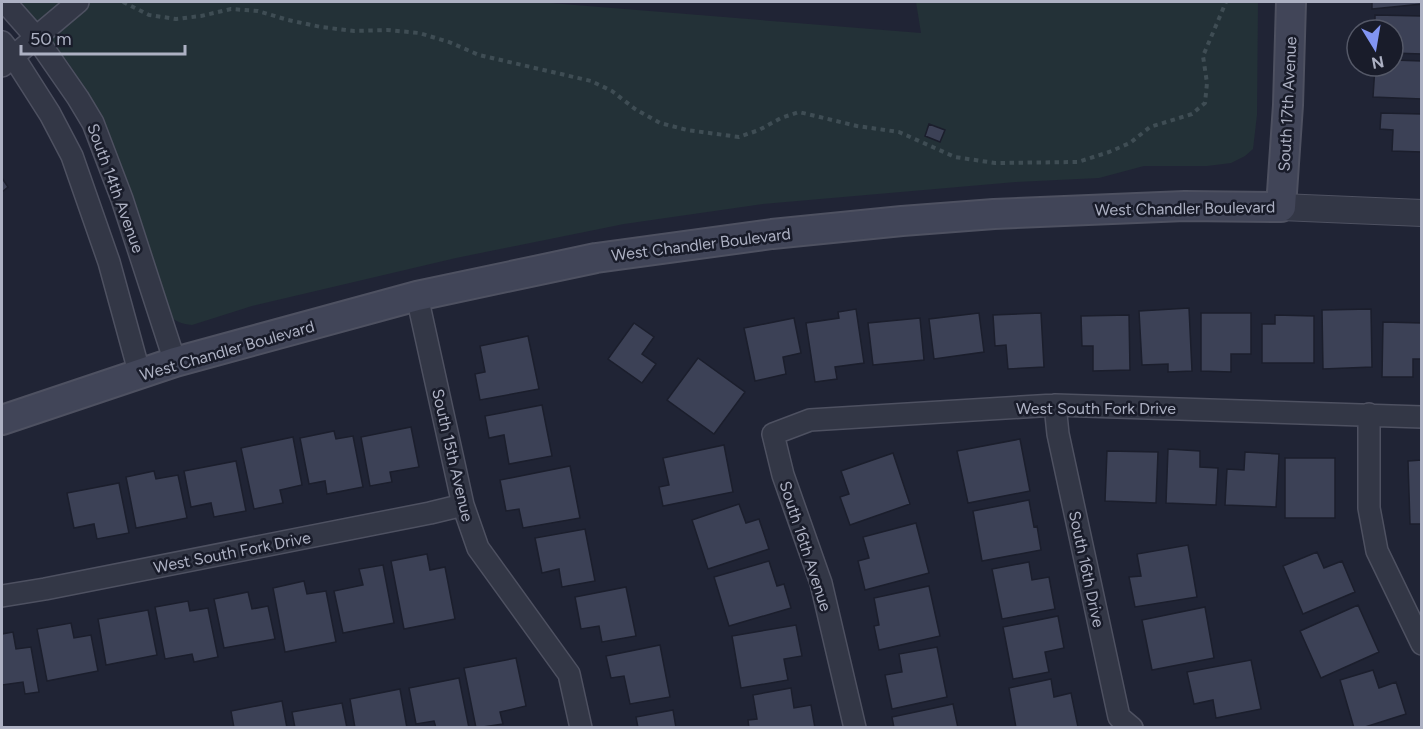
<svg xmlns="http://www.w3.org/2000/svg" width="1423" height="729" font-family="Figtree,sans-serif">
	<rect width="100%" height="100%" fill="#202435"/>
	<!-- green -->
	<path fill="#233137" d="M15,2H538L921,33L916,2H1258L1257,115L1253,149L1245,156L1231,163L1207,166H1144L1099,178L1016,182L763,204L624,224L456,258L252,306L192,325C182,324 176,322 169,315L109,139L91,98L67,61Z"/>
	<!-- building -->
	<path fill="#3c4156" stroke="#1b1e2c" stroke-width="1.5" d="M1372,2H1422V4L1372,9Z
		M1375,15L1422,16V54L1393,53V30H1375Z
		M1393,60L1422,61V99L1373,97L1375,66H1393Z
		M1381,113L1422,114V152L1392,151L1393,130L1380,129Z
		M929,124L945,130L940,142L925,136Z
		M2,178L8,187L2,192Z
		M1189,308L1192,371L1168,372V364L1142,365L1139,311Z
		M856,309L864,363L835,367L837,379L815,382L806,323L839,318L838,312Z
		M1371,309L1372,367L1323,369L1322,310Z
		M979,313L984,352L934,359L929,319Z
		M1041,313L1044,367L1008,369L1006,345L995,346L993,315Z
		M1201,313H1251V354H1231V372L1201,371Z
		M1129,315L1130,370L1093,371V346H1082L1081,316Z
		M1275,315L1314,316V363H1262V324H1275Z
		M794,318L801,353L783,357L786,374L755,381L744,328Z
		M920,318L924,360L873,365L868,323Z
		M1383,322L1422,323V359H1413V377H1382Z
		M634,323L654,337L642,354L656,364L642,383L608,359Z
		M528,336L539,389L480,400L475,374L485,372L480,346Z
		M698,358L745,392L714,434L667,400Z
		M542,405L552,456L509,464L504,435L489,438L485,416Z
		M411,427L419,467L390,472L392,482L370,486L361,437Z
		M334,431L336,439L353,436L363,487L327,494L325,481L309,484L300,438Z
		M293,437L302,485L280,490L283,503L254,509L241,448Z
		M1020,439L1030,491L968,503L957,451Z
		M724,445L733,492L663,506L659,487L669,485L663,458Z
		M1168,449L1200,451V467L1218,468L1216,505L1166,503Z
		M1107,451L1158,452L1156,503L1105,501Z
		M1245,452L1279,454L1276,507L1225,505L1227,469L1244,470Z
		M893,453L910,504L850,525L840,497L849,494L841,471Z
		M1285,458H1335V518H1285Z
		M1422,460V524H1410L1408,461Z
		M236,461L246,511L214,517L211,503L191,507L184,471Z
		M570,466L580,518L523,528L519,509L506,511L500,480Z
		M154,471L156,479L178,475L187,518L136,528L126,477Z
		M119,483L129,533L97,539L94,524L74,528L67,493Z
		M1029,500L1034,527L1037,526L1041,550L982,561L973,511Z
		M739,504L746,523L759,519L769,549L708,569L692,520Z
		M916,523L929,573L865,590L858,561L869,558L863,537Z
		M585,529L595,581L562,587L559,569L542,573L535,538Z
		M1188,545L1197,597L1135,607L1129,577L1141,576L1137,554Z
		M1317,552L1324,568L1342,561L1355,592L1303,614L1283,566Z
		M427,554L430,570L445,567L455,619L404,629L391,561Z
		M769,561L777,586L784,584L791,608L729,626L714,577Z
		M1029,562L1032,580L1049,577L1055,609L1002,619L992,569Z
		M383,565L394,623L343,633L334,591L363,585L359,569Z
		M304,581L307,594L326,591L336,642L285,652L273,588Z
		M929,586L940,636L879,650L874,626L879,625L874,598Z
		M626,587L636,636L602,642L599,626L581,629L575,597Z
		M248,592L252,609L268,606L275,639L224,648L214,599Z
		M188,601L190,611L208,608L218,657L194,662L192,654L165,659L155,607Z
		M1358,605L1379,652L1321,678L1300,631Z
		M1205,607L1214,658L1152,670L1142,620Z
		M148,610L157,655L106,665L98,619Z
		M1058,616L1064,648L1045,652L1049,672L1013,679L1003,627Z
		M71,623L74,638L91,635L98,671L47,681L37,629Z
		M796,625L802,656L784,659L788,680L741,688L732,636Z
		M13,632L16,649L31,647L39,692L25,694L23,682L2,685V634Z
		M660,645L670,697L630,704L624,676L611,678L606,656Z
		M937,647L947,697L892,709L885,675L902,672L899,654Z
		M516,658L526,706L500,712L503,724L476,728L464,668Z
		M1251,660L1261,709L1216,718L1213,700L1194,704L1187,672Z
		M1373,670L1379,688L1396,682L1406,714L1362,728H1354L1340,680Z
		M459,678L469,728H436L434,721L416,724L409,688Z
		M1051,679L1054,697L1071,693L1078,727L1016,728L1009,688Z
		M791,688L794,708L811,705L815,728H749L748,720L757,719L753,695Z
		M400,689L407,728H355L350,699Z
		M282,701L287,728H234L231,711Z
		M342,703L347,728H295L292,712Z
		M953,704L958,728H894L892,717Z
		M673,710L676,728H638L636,717Z"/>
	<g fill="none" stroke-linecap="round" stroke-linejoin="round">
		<defs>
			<path id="minor" d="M5,2L35,36L78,98L93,123L122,199L175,362
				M2,42L13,56L50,114L72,156L109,262L140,375
				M2,66L78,2
				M417,296L463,505L478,548L569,674L581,728
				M1055,405L1058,434L1119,717L1132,728
				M1369,414V508L1377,551L1422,644
				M2,596L45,589L430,513L463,505
				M855,728L821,583L783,475L773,434L810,420L1055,405L1422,417"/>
			<path id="tertiary" d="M1281,207L1422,213"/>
			<path id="secondary" d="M2,420L175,362L417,296L596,258L772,234L902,221L994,214L1185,206L1281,207L1288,105L1291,2"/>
		</defs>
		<!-- minor casing -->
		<use href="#minor" stroke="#4e5161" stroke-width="24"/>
		<!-- tertiary casing -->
		<use href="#tertiary" stroke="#4e5161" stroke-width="28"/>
		<!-- secondary casing -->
		<use href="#secondary" stroke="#4e5161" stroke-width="32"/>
		<!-- path -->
		<path stroke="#3f4d54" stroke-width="4" stroke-dasharray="4.5 4.5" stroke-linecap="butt" d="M123,2L149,15L176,19L201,16L231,9L258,11L288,20L321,27L354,31L387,30L419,33L449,42L479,55L591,81L612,91L635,109L660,123L687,130L739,137L759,130L781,118L799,112L857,126L899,132L955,157L995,163L1078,162L1109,152L1130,143L1150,127L1192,114L1205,103L1207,83L1203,56L1226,2"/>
		<!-- minor -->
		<use href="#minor" stroke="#333746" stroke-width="21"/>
		<!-- tertiary -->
		<use href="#tertiary" stroke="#333746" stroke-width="26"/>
		<!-- secondary -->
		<use href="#secondary" stroke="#414558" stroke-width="28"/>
	</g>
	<g text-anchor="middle" stroke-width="5" stroke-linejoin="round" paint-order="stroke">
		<!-- street labels -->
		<g font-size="16" fill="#adb1c3" stroke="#191c2a">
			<text transform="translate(1287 104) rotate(-87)" y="6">South 17th Avenue</text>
			<text transform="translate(116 188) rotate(70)" y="6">South 14th Avenue</text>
			<text transform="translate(1185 208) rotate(-1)" y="6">West Chandler Boulevard</text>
			<text transform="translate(701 244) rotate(-7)" y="6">West Chandler Boulevard</text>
			<text transform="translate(227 350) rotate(-16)" y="6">West Chandler Boulevard</text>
			<text x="1096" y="414">West South Fork Drive</text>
			<text transform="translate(453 455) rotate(77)" y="6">South 15th Avenue</text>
			<text transform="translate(806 546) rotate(72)" y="6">South 16th Avenue</text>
			<text transform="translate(232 552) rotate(-11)" y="6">West South Fork Drive</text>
			<text transform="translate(1087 569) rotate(78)" y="6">South 16th Drive</text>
		</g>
	</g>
	<!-- border -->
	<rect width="1423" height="729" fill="none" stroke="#adb1c3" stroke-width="6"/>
	<!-- north arrow -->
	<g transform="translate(1375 48) rotate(169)"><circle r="28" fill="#191c2a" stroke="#545867" stroke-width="1.5"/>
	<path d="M0-4.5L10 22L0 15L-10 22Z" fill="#8295f3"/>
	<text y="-9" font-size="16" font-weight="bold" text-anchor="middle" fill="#adb1c3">N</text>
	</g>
	<!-- scale -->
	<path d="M21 45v9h164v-9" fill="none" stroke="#adb1c3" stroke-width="3"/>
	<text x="30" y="45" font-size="18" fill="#adb1c3" stroke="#191c2a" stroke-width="4.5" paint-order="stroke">50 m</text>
</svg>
